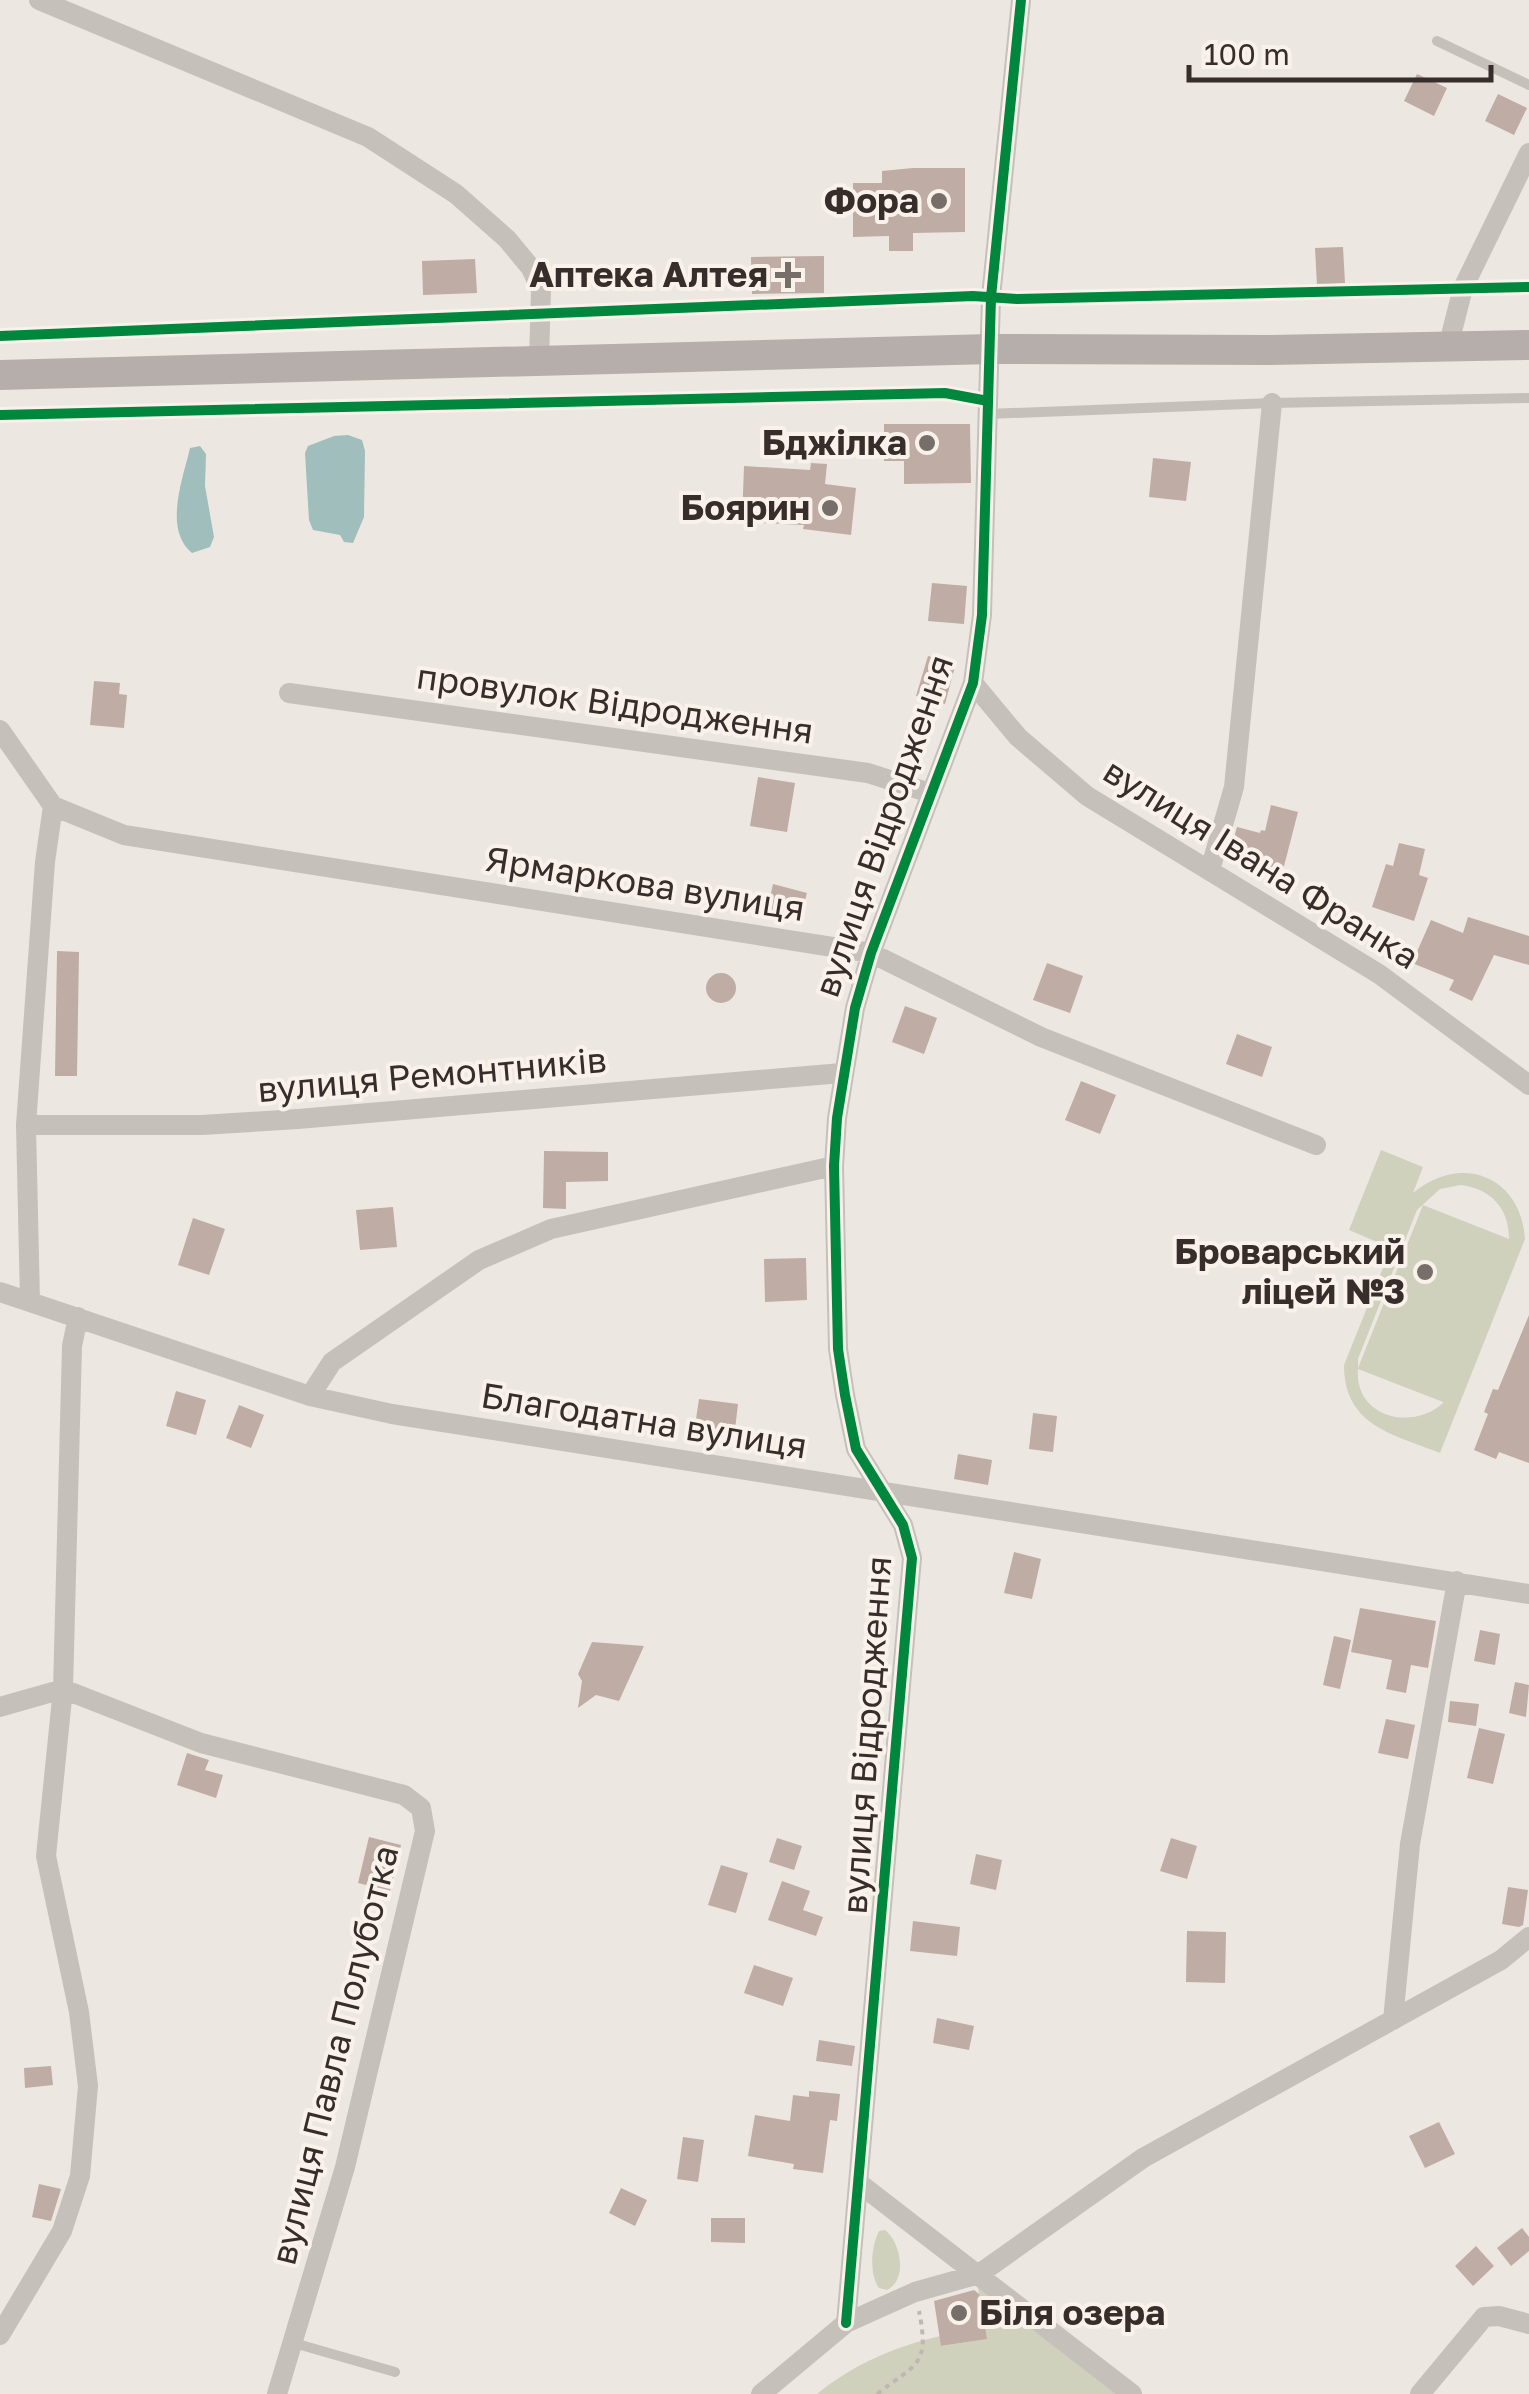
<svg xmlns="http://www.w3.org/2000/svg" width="1529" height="2394" font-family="'Golos Text',sans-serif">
	<rect width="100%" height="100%" fill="#ede7e2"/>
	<!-- green -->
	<path fill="#cfd1bd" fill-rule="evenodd" d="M1381,1150L1423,1167L1413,1193C1460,1153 1521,1175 1525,1239L1440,1453C1393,1434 1344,1426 1344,1365L1391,1248L1349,1230ZM1461,1185C1491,1189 1509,1208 1509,1239L1423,1205L1358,1368V1359L1417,1210L1440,1189ZM1358,1369L1443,1402V1403C1411,1432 1354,1416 1358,1369Z
		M885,2230C901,2242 908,2280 887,2290L879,2288C869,2274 871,2247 879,2231Z
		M977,2282L1124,2394H817C854,2364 894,2347 940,2336L942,2346L986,2339Z"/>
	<!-- water -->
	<path fill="#a0bebc" d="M348,435L362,440L365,451L364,517L353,543L344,542L340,535L313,530L309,520L305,453L308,446L334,436Z
		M200,446L206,454L205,486L214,537L210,547L192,553C163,529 183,479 190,448Z"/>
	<!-- building -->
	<path fill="#bfaca5" d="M1417,74L1447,88L1434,116L1404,101Z
		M1498,94L1527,108L1514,135L1485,121Z
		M913,168H965V232L913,233V251H889V236L853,237V183H882V171Z
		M1343,247L1345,283L1317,285L1315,248Z
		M824,256V293L752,294L751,257Z
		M475,259L477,293L423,295L422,261Z
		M884,424H970L971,483L904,484V461H884Z
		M1153,458L1191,462L1186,501L1149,497Z
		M811,463L827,464L825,484L856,488L851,535L803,529L804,525L742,522L744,466L810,470Z
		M932,583L967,586L964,624L928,621Z
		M928,656L956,663L945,704L916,696Z
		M94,681L120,683L119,694L127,695L124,728L90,725Z
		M758,777L795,783L787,832L750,826Z
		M1271,805L1298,812L1282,874L1252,866L1253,858L1230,852L1237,827L1260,833L1261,830L1265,831Z
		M1399,843L1425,849L1419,875L1428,878L1414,921L1372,907L1386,864L1393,866Z
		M773,884L807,893L800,919L767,911Z
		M1468,917L1529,936V965L1494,955L1472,1001L1449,990L1454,980L1412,963L1431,920L1463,933Z
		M57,951L79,952L77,1076H55Z
		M1047,963L1083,976L1070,1013L1033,1000Z
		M706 988a15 15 0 1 1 30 0a15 15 0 1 1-30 0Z
		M905,1006L937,1018L924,1054L892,1042Z
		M1237,1034L1272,1047L1262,1077L1226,1064Z
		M1081,1081L1116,1095L1100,1134L1065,1120Z
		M544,1151L608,1152V1181L566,1182V1209L543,1208Z
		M393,1207L397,1247L360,1250L356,1210Z
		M193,1218L225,1229L209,1275L178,1265Z
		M806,1258L807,1300L765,1302L764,1259Z
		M1529,1315V1463L1499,1452L1496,1459L1474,1450L1488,1414L1484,1412L1493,1389L1498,1390Z
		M176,1391L206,1400L196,1435L166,1426Z
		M699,1399L738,1404L734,1438L694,1433Z
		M239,1405L264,1415L251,1448L226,1438Z
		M1033,1413L1057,1416L1053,1452L1029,1449Z
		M958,1454L992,1460L988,1485L954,1479Z
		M1014,1552L1041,1559L1032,1599L1004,1593Z
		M1360,1608L1436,1621L1428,1668L1411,1665L1406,1693L1386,1689L1392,1660L1351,1652Z
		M1480,1630L1500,1634L1495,1665L1474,1661Z
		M1334,1636L1351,1640L1340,1689L1323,1685Z
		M592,1642L644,1646L619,1701L596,1695L578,1708L582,1681L578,1674Z
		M1515,1682L1529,1685L1526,1717L1509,1713Z
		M1450,1701L1479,1704L1476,1726L1448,1722Z
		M1386,1719L1415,1725L1408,1759L1378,1753Z
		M1479,1728L1505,1734L1493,1784L1467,1778Z
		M187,1753L209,1760L205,1770L223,1775L216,1798L177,1785Z
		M369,1837L401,1845L390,1891L358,1883Z
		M777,1838L802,1846L794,1870L769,1862Z
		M1171,1838L1197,1846L1187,1879L1160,1871Z
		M976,1854L1002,1860L996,1890L970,1884Z
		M721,1865L748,1873L736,1913L708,1905Z
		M782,1881L810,1891L803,1910L823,1917L816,1936L768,1920Z
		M1508,1887L1528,1890L1523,1925L1519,1927L1502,1924Z
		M913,1921L960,1927L957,1956L910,1951Z
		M1187,1931L1226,1932L1225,1983L1186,1982Z
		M754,1965L793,1978L783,2006L744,1993Z
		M937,2018L974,2026L969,2050L933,2043Z
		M819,2040L855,2046L852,2066L816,2061Z
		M51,2066L53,2085L25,2088L24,2068Z
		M809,2091L840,2094L837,2121L830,2120L823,2173L793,2169L794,2164L748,2156L755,2115L790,2121L793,2095L809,2097Z
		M1439,2122L1455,2154L1425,2168L1409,2136Z
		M683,2137L704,2140L698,2182L677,2179Z
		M39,2184L61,2189L51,2221L32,2217Z
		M621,2188L647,2200L635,2226L609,2213Z
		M711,2218H745V2243L711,2242Z
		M1522,2228L1529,2237V2251L1511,2266L1497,2248Z
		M1476,2246L1494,2266L1473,2286L1455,2266Z
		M974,2290L979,2294L987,2339L941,2346L934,2301Z"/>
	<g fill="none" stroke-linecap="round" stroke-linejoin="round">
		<!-- path -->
		<path stroke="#beb8b4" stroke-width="4" stroke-dasharray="5 5" stroke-linecap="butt" d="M877,2394C917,2363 930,2366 919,2311"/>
		<!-- service -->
		<path stroke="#c6c0bb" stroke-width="10" d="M1437,41L1529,85
			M988,414L1272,403L1529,398
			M294,2343L395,2372"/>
		<!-- minor -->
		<path stroke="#c6c0bb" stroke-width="20" d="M39,0L368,137L456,194L507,239L531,268L541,290L539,361
			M1448,347L1463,288L1529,153
			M973,683L1018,737L1087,796L1379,974L1529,1085
			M289,693L868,773L930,793
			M0,730L53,806L45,862L26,1125L30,1301
			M53,806L124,835L871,953L1041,1037L1316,1145
			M1210,870L1234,787L1272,403
			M26,1125H202L298,1119L842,1073
			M0,1292L310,1396L392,1414L1529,1594
			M310,1396L332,1362L479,1260L551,1229L834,1166
			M0,1707L63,1689L201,1743L404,1795L421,1808L425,1831L345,2167L277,2394
			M1393,2020L1410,1844L1457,1581
			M860,2184L1132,2394
			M846,2323L912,1558L903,1525L856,1449L845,1395L838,1349L834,1166L837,1118L855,1008L871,953L973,683L982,615L991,297L1021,0
			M0,2335L62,2231L80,2176L88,2086L79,2012L46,1856L63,1689L72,1346L78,1317
			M761,2394L846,2323L915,2292L979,2274L1143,2158L1501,1960L1529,1937
			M1420,2394L1484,2317L1499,2316L1529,2324"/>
		<!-- primary -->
		<path stroke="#b5aeaa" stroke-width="30" d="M0,375L991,349L1269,350L1529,345"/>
		<defs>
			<path id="cycleway" d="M0,336L973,296L1017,299L1529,287
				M0,415L945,393L988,401
				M846,2323L912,1558L903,1525L856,1449L845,1395L838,1349L834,1166L837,1118L855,1008L871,953L973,683L982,615L991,297L1021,0"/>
		</defs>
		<!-- cycleway casing -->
		<use href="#cycleway" stroke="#f9f2eb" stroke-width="16"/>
		<!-- cycleway -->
		<use href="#cycleway" stroke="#00873e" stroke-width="10"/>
	</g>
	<!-- markers -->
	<g fill="#776e6a" stroke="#f9f2eb" stroke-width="4">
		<circle cx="939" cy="201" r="10"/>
		<path d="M783 260h10v10h10v10h-10v10h-10v-10h-10v-10h10z"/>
		<circle cx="927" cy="443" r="10"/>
		<circle cx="830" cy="508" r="10"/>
		<circle cx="1425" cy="1272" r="10"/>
		<circle cx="959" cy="2313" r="10"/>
	</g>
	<g text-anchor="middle" stroke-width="8" stroke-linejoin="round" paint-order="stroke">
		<!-- poi labels -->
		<g font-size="35" font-weight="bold" fill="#372d2a" stroke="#f9f2eb" text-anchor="end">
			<text x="919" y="213">Фора</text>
			<text x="768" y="287">Аптека Алтея</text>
			<text x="907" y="455">Бджілка</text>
			<text x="810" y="520">Боярин</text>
			<text x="1405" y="1264">Броварський<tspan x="1405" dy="40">ліцей №3</tspan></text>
			<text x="979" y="2325" text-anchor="start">Біля озера</text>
		</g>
		<!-- street labels -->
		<g font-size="35" fill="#372d2a" stroke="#f9f2eb">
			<text transform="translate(615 704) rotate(8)" y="12">провулок Відродження</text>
			<text transform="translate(884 826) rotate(-71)" y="12">вулиця Відродження</text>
			<text transform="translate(1261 864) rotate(32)" y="12">вулиця Івана Франка</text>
			<text transform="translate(645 884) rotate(9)" y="12">Ярмаркова вулиця</text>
			<text transform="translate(432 1075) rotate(-5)" y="12">вулиця Ремонтників</text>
			<text transform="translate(644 1421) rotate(9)" y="12">Благодатна вулиця</text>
			<text transform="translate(867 1735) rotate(-86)" y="12">вулиця Відродження</text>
			<text transform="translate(335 2055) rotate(-76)" y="12">вулиця Павла Полуботка</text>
		</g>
	</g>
	<!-- scale -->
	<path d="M1189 65v15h302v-15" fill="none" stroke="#372d2a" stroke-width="5"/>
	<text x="1204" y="65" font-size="30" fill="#372d2a" stroke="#f9f2eb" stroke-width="8" paint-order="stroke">100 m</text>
</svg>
